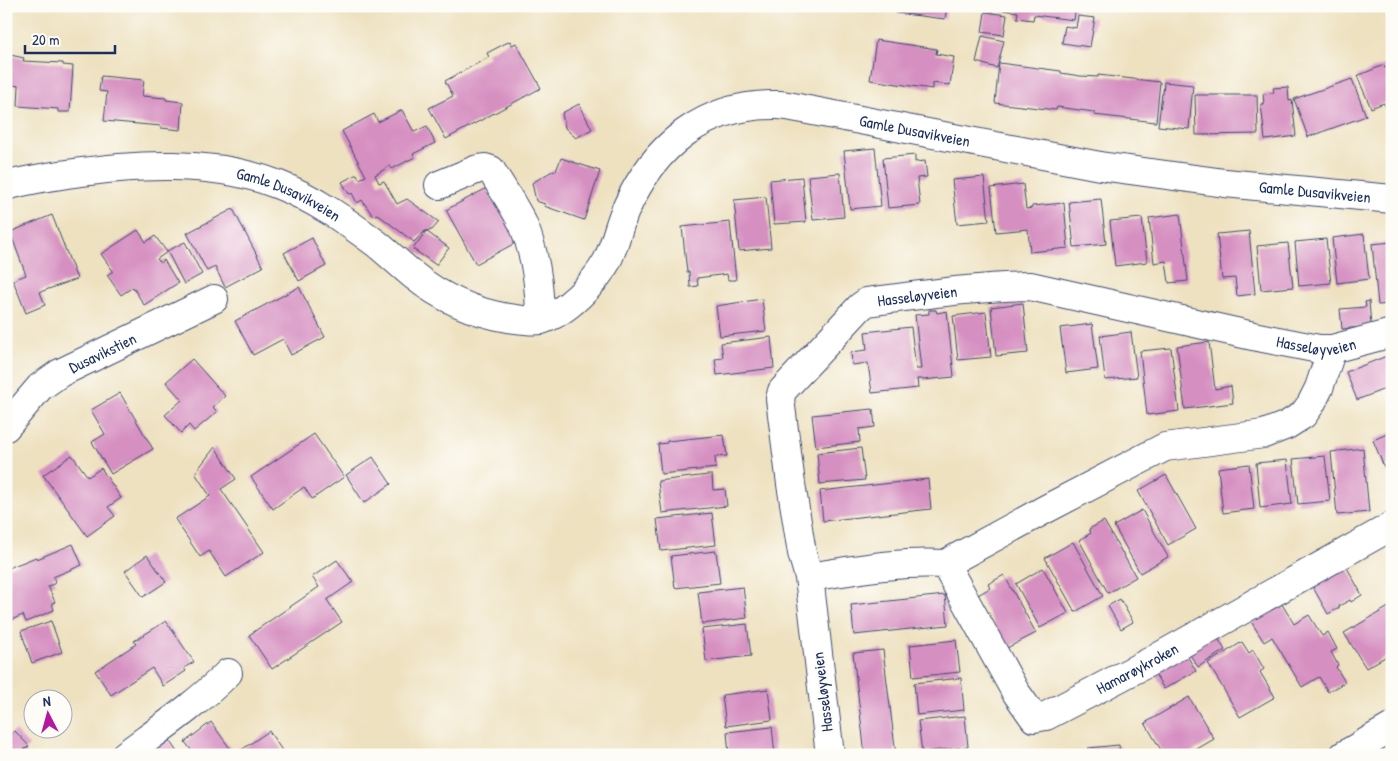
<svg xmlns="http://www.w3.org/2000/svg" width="1398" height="761" font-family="'Patrick Hand',sans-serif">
	<rect width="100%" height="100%" fill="#fdfcf7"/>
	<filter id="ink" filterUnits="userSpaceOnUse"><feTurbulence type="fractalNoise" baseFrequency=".02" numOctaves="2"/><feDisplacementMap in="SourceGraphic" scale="10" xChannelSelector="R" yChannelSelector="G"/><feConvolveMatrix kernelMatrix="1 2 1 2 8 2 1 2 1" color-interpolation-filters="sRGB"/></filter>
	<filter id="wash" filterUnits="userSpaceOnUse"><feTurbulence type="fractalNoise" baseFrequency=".0096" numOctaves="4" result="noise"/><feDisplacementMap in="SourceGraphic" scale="20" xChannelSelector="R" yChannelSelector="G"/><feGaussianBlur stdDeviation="1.12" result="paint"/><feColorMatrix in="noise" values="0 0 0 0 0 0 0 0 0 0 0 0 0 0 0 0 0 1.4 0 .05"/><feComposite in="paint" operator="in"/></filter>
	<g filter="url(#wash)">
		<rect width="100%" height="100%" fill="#eee1c0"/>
		<g id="blocks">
			<!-- building -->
			<path fill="#d68fc1" d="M897,6H947L945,19L896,13Z
				M994,6H1076L1074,20L1034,15L1033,20L1017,18L1018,12L994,9Z
				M985,12L1007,15L1004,35L982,32Z
				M1078,16L1095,18L1090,47L1062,43L1065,26L1076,28Z
				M982,36L1004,41L997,68L976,62Z
				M876,40L937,49L936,54L954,57L950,85L932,83V89L870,80Z
				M510,41L512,45L516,43L541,88L446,139L429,108L453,96L445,81L489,57L487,53Z
				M6,54L24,58L23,61L63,63V65L73,66L70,112H58V109L18,106L19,86L6,84Z
				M1392,58V113L1389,115L1384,103L1371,108L1357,76L1384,65L1385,68L1389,67L1386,62Z
				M999,63L1061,71V73L1080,76L1098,77V75L1160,82L1156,122L1094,115V112L1057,107L1056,110L995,103Z
				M101,76L144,80L142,96L166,98V100L183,102L181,130L161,128V126L104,121L107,92L99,91Z
				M1352,79L1366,116L1308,137L1294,99Z
				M1164,82L1193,85L1189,129L1158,126L1162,94H1163Z
				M1288,87L1289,101L1292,100L1296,136L1265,140L1261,104H1264L1263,94L1274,93L1273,88Z
				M1195,95H1257L1258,134L1196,135Z
				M579,104L592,129L576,138L565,128L562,113Z
				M402,110L414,132L427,126L435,143L413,154L415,157L392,169L390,166L375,175L379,183L384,181L397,204L407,199L439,222L432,230L425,231L414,242L377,214L373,216L362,200L357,203L352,193L349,194L342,182L357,174L359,179L366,176L342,131L374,114L378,122Z
				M875,148L881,206L850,209L844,151Z
				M915,155V162L925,161L927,177L917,178L920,205L888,208L883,158Z
				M561,158L600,171L584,220L544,206L545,204L536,201L532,183L554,170L556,171Z
				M840,173L844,217L813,220L808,176Z
				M802,177L806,222L774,224L770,180Z
				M984,177L989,221L957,224L952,180Z
				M1023,184L1026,209L1032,208V206L1064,203L1068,248L1030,252L1028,229L996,232L991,188Z
				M487,188L497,208L501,206L519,241L476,264L446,210Z
				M766,197L771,248L739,251L734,200Z
				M1101,199L1106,244L1074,247L1069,202Z
				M233,209L263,267L225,287L215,267L207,271L187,233Z
				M1180,214L1188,281L1169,283L1166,261L1154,263L1149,218Z
				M52,215L77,279L40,292L45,305L26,313L13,280L26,275L10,232Z
				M1142,218L1147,262L1115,266L1110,221Z
				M730,222L736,280H728L727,274L697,278L698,286L690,287L689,272H687L682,227Z
				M138,230L146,242L155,236L167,252L157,259L160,263L164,260L178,283L144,305L133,287L121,295L107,275L113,271L101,254Z
				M426,231L449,248L436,265L413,249Z
				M1249,231L1255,294L1237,296L1235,278L1222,279L1217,234Z
				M1364,234L1369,279L1337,283L1332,238Z
				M312,238L326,266L299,281L284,253Z
				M1326,239L1331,283L1299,286L1295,242Z
				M185,242L202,274L184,284L167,251Z
				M1392,242V287H1390L1392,304L1378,305L1372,244Z
				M1288,243L1293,287L1261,290L1257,246Z
				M299,287L325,337L291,355L283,339L253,355L235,321Z
				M762,299L766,331L720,336L716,306Z
				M1369,301L1371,326L1342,329L1340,309L1366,307L1365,302Z
				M1023,303L1028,353L996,356L991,307Z
				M929,310H936L937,313L947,311L954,377L923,380L922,379H917L918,388L872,393L868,363L852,365L851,352L867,350L865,332L911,327L916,369H921L915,315L929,314Z
				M986,312L991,357L958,360L953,316Z
				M1092,324L1098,369L1066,373L1060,328Z
				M1131,332L1137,377L1105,380L1100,336Z
				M771,337L774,368L717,375L715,359L723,358L721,343Z
				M1209,342L1215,389L1231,386L1233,403L1185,409L1177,346Z
				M1171,348L1179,411L1147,415L1140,351Z
				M1392,354V386L1357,400L1346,372Z
				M192,359L225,396L213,407L217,412L194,431L189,425L181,433L165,415L182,400L166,382Z
				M120,393L153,449L111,474L92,442L105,434L91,410Z
				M873,409L875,427L859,429L860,442L816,447L812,415Z
				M1392,432V464L1384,467L1373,440Z
				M314,434L344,477L312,499L304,487L273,509L251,477Z
				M724,435L727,456L715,457L716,468L661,474L658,444L667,443V441Z
				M215,447L236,479L221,489L264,552L226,577L209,551L200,557L175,519L210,496L195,473Z
				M861,448L865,480L820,484L817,453Z
				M1363,448L1369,512L1337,515L1331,452Z
				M72,455L88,477L101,468L121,498L108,507L115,516L87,536L43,475Z
				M1325,456L1330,501L1298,504L1293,459Z
				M373,457L391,484L364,503L346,475Z
				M1287,460L1292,504L1260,508L1256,463Z
				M1249,464L1254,509L1223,513L1218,468Z
				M708,475H712L713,490L725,489L727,506L662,513L658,481Z
				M1166,475L1196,529L1168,545L1138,491Z
				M928,479L931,509L823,521L820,491Z
				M1142,510L1168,557L1140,573L1114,526Z
				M712,513L716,545L661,551L657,519Z
				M1104,521L1136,577L1108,593L1079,540L1091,533L1089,529Z
				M1073,542L1103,596L1075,612L1045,558Z
				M73,544L82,565L53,577L56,583L48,586L55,602L52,603L54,610L26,622L23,615L6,622V569L36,557L37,559Z
				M716,551L720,583L675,588L671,556Z
				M147,555L166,582L143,597L125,571Z
				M337,560L353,582L327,600L342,622L272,669L249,635L319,587L312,577Z
				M1345,564L1362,595L1351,602L1350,600L1339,606V608L1328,614L1311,584Z
				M1043,568L1068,613L1040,628L1016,584Z
				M1004,575L1036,633L1007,648L978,595L990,588L988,584Z
				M743,587L747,618L702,624L698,592Z
				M945,595L948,625L854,635L851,605Z
				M1120,599L1133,622L1121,629L1108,606Z
				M1280,601L1294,624L1309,615L1322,636L1328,632L1337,649L1331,652L1338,665L1336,667L1345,682L1328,692L1319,677L1302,687L1272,637L1264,642L1250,620Z
				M1392,605V653L1366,668L1344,633Z
				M51,621L62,652L32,663L21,631Z
				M166,621L194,662L184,668L186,671L163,686L152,668L111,695L95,671L136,644L134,641Z
				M747,624L751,656L706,661L702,629Z
				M1216,635L1225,650L1198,667L1188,652Z
				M956,640L960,672L913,677L910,645Z
				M1242,642L1249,653L1253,650L1264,669L1260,672L1275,697L1240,717L1208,663Z
				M883,650L896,755H865L853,653Z
				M1186,654L1196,671L1164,689L1154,672Z
				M961,678L964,710L917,715L914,683Z
				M768,689L772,720L726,726L722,695Z
				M1189,697L1214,739L1187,755H1164L1145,723Z
				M965,716L968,747L922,752L918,721Z
				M211,722L232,751L227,755H195L185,742Z
				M772,727L775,755H729L727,732Z
				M15,731L29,746L24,750L28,755H6V738Z
				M269,731L285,755H234Z
				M167,737L179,755H142Z
				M1119,745L1120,755H1088V748Z"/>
		</g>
	</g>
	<g filter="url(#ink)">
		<use href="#blocks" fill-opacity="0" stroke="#3b4a6d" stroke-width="1"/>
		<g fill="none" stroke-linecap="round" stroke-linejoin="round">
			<defs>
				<g id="minor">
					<path d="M439,185L478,169L485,168L491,170C502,188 514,206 523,224C536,255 540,287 540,320"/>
					<path id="s1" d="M6,186C26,180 47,177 67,174C135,164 214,159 279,185C315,199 346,221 377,244C389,254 401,265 413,275C440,297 473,312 508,318C517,319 531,322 541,320C566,313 595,283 607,261C615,245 618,227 625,211C654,145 705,103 779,105C789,106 798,108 808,110L1100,166L1225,183L1392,199"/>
					<path id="s2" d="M6,427L40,387L60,373L214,299"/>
					<path d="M945,564L1046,509L1165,447L1264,434L1287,425L1303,415L1311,404L1319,388L1332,349"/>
					<path id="s3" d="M809,577C854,570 900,561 945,564L1015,691L1034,718L1046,716L1153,660L1392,526"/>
					<path d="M125,755C160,729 197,704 228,673"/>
					<path id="s4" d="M830,755L809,577L802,553L791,484L780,399L782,391L860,307L867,302C921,295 975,287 1030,286L1253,336L1319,349H1332L1392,333"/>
				</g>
				<path id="major" d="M1344,755L1392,727"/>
			</defs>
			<!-- minor casing -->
			<use href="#minor" stroke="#3b4a6d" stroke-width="30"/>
			<!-- major casing -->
			<use href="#major" stroke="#3b4a6d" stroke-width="30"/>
			<!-- minor -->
			<use href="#minor" stroke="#fff" stroke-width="28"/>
			<!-- major -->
			<use href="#major" stroke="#fff" stroke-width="28"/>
		</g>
	</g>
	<g text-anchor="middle" stroke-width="4.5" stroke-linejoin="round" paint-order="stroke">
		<!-- street labels -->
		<g font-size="16" fill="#1b2f5e" stroke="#fdfcf7">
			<text dy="6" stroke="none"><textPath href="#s1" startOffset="1059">Gamle Dusavikveien</textPath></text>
			<text dy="6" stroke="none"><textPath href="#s1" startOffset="1464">Gamle Dusavikveien</textPath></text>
			<text dy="6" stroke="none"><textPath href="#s1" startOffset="289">Gamle Dusavikveien</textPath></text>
			<text dy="6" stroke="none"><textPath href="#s4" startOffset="542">Hasseløyveien</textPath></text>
			<text dy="6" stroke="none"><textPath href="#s4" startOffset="948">Hasseløyveien</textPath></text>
			<text dy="6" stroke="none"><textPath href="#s2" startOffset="124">Dusavikstien</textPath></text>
			<text dy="6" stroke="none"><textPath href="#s3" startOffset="430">Hamarøykroken</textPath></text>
			<text transform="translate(822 692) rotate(-97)" y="6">Hasseløyveien</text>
		</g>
	</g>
	<!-- margin -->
	<rect width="1398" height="761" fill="none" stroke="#fdfcf7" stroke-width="25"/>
	<!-- north arrow -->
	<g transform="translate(48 714) rotate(354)"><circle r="24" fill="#fdfcf7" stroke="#a3aaba"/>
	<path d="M0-4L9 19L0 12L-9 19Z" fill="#b5179e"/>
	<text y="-8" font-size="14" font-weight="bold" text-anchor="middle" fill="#1b2f5e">N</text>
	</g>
	<!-- scale -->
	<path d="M25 45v8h90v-8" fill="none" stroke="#1b2f5e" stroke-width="2.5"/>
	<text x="32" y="45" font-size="15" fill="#1b2f5e" stroke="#fdfcf7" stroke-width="4" paint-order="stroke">20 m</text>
</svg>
